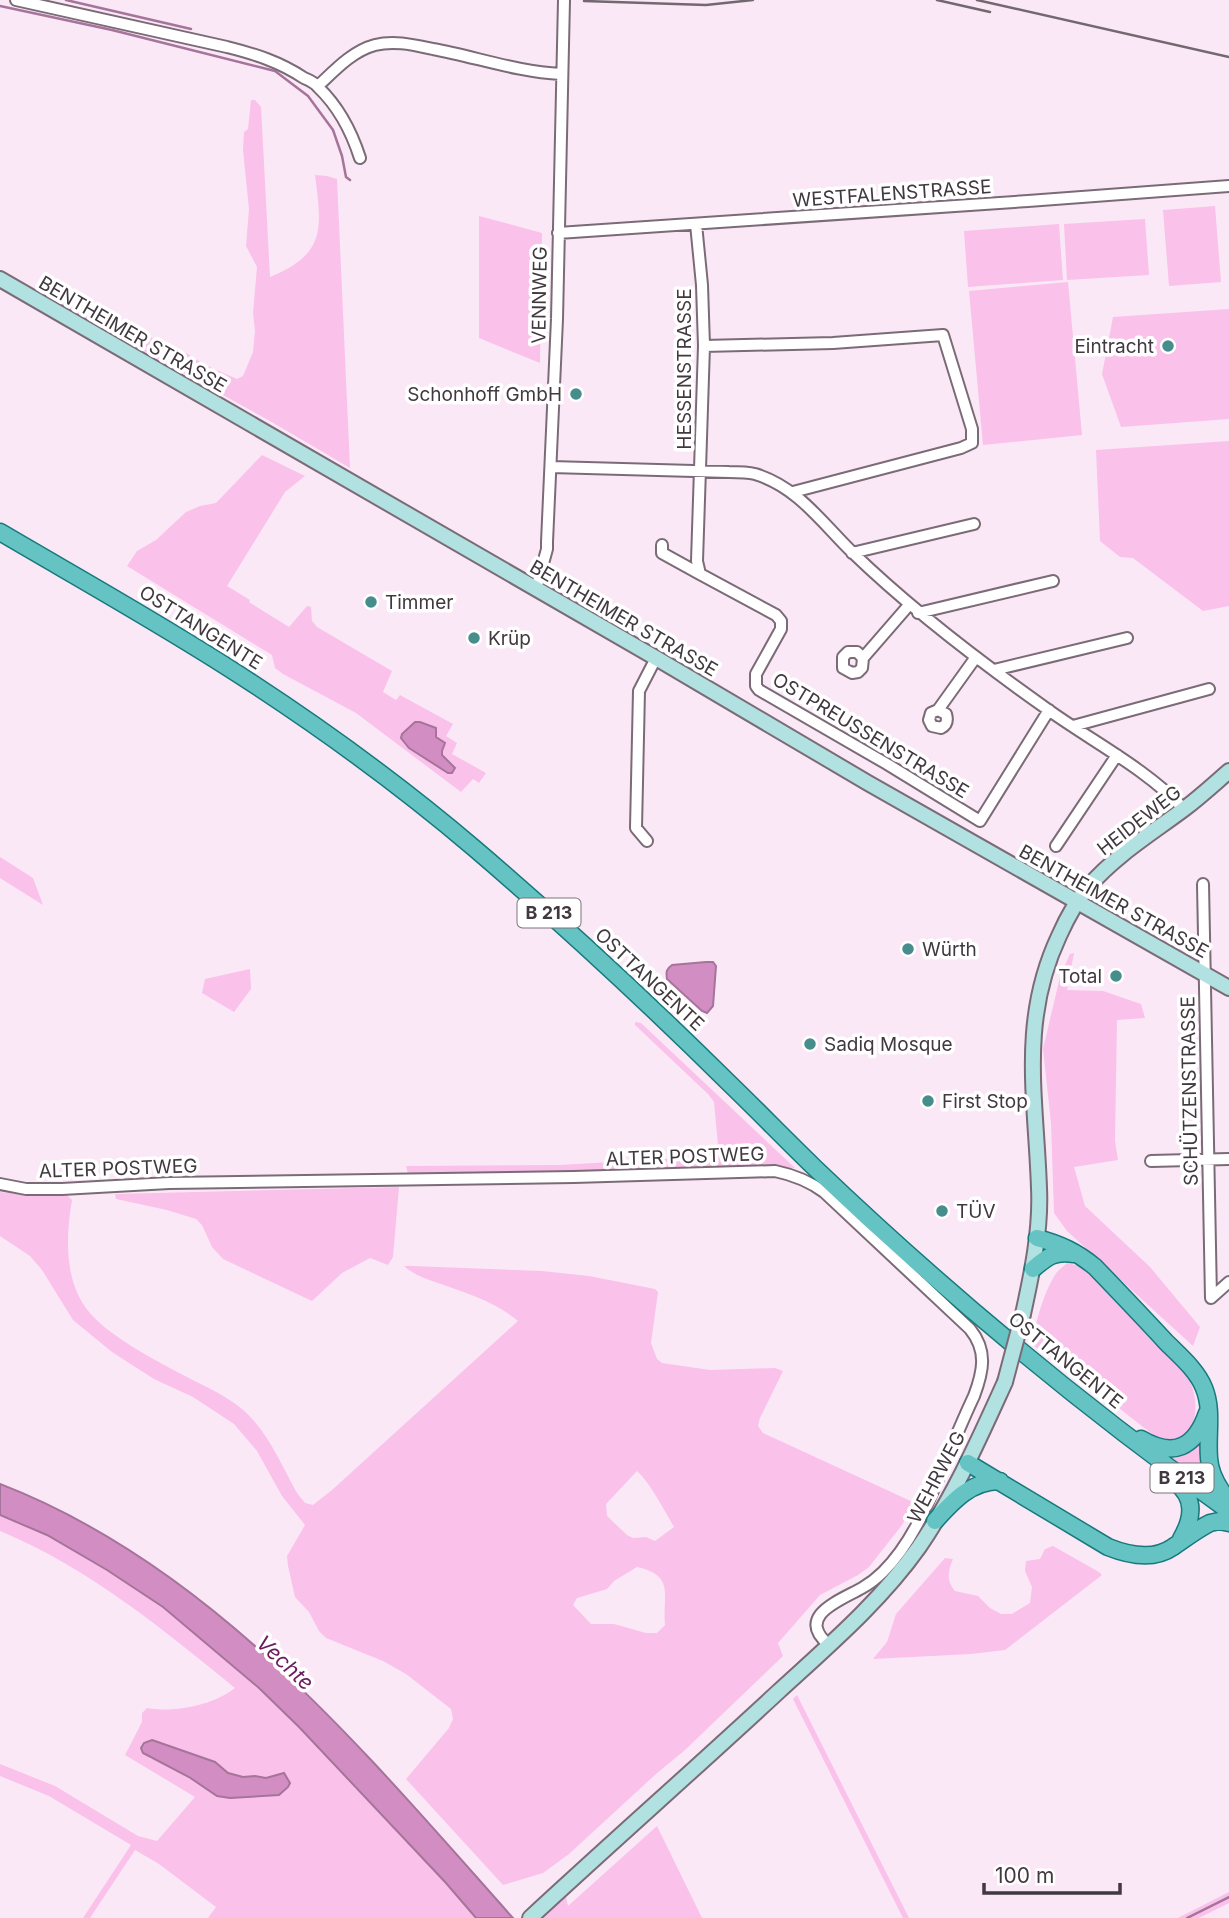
<svg xmlns="http://www.w3.org/2000/svg" width="1229" height="1918" font-family="Inter,sans-serif">
	<rect width="100%" height="100%" fill="#fbe8f6"/>
	<!-- green -->
	<path fill="#fac1eb" fill-rule="evenodd" d="M251,100H255L261,107L270,277C326,254 322,229 315,175L327,176L337,179L350,468L270,421L59,304L56,296L61,293L101,315L186,353L205,365L237,379L243,376L253,352L255,331L253,313L257,267L246,246L249,209L243,150L244,132L248,129Z
		M1215,206L1221,282L1169,286L1163,210Z
		M479,216L542,233L540,363L479,338Z
		M1145,219L1149,275L1067,280L1064,224Z
		M1059,224L1063,280L968,287L964,231Z
		M1068,282L1082,435L983,445L969,291Z
		M1229,309V419L1121,427L1102,374L1113,317Z
		M1229,441V606L1203,611L1133,558L1120,557L1100,541L1096,450Z
		M262,455L305,476L285,492L227,586L250,600L249,602L289,627L307,606L311,607L312,621L317,627L392,671L383,692L396,700L400,695L453,724L446,736L457,743L452,754L486,773L479,783L473,779L461,792L356,713L283,674L275,668L272,655L127,566L137,551L156,540L186,512L200,506L216,503Z
		M0,857L33,878L43,905L0,878Z
		M1074,953L1067,990L1103,991L1141,1004L1145,1018L1117,1020L1115,1141L1118,1160L1074,1167L1085,1206L1150,1267L1200,1327L1193,1346L1067,1231L1054,1213L1051,1123L1043,1049L1060,977L1070,954Z
		M250,969L251,989L234,1012L202,993L205,979Z
		M635,1022L641,1023L795,1168L769,1167L408,1174L406,1166L559,1165L719,1156L714,1102L708,1094L635,1025Z
		M399,1187L393,1257L388,1265L370,1258L342,1273L312,1301L223,1259L212,1247L202,1225L196,1219L167,1210L116,1199L115,1194Z
		M0,1192L17,1194H66L72,1200C66,1235 64,1278 86,1308C104,1334 158,1362 187,1377C206,1387 225,1395 242,1409C267,1430 281,1464 297,1493L305,1503L313,1505L332,1490L518,1321C497,1303 469,1294 444,1285C429,1280 415,1276 404,1266H412L542,1271L589,1276L655,1289L658,1292L651,1343L657,1359L662,1363L710,1370L775,1368L783,1371L760,1418L758,1426L763,1433L915,1503L902,1525L869,1567L858,1575L820,1595L778,1643L783,1656L685,1750L656,1774L569,1854L543,1873L503,1885L406,1779L449,1728L453,1719L451,1709L406,1674L383,1661L326,1638L319,1631L309,1612L295,1597L288,1566L287,1556L305,1525L282,1496L257,1451L234,1424L193,1397L154,1379L112,1352L73,1320L42,1270L30,1256L0,1236ZM637,1471C651,1484 664,1510 674,1527L655,1541L646,1537L633,1538L627,1535L607,1516L606,1504ZM637,1567C676,1576 662,1595 665,1625L657,1633H646L614,1624H591L573,1605L577,1598L607,1589L614,1581Z
		M1067,1263L1081,1266L1092,1276L1187,1375C1203,1403 1198,1451 1156,1437L1061,1363L1034,1346C1032,1329 1045,1290 1055,1275C1058,1270 1063,1267 1067,1263Z
		M1202,1431L1210,1488H1208L1166,1457L1167,1454Z
		M0,1515L47,1535L107,1570L163,1607L259,1688L299,1727L446,1883L476,1918H208L216,1907L159,1864L135,1850L90,1918H83L131,1845L49,1796L0,1776V1764L55,1786L138,1836L157,1841L195,1797L125,1755L142,1722V1713L147,1708C174,1713 214,1705 235,1688C164,1630 86,1566 0,1531ZM161,1742L196,1757L215,1762L228,1773L243,1777L255,1776L266,1778L275,1775L217,1796C195,1782 174,1766 149,1758Z
		M1053,1546L1099,1572L1102,1575L1005,1650L971,1654L873,1659L887,1642L896,1614L945,1558L953,1559C948,1571 946,1580 955,1591L978,1596L990,1608L1001,1614H1012L1030,1603L1032,1587L1025,1571L1026,1561L1040,1559L1045,1549Z
		M797,1695L909,1918H903L793,1699Z
		M657,1826L702,1918H543L566,1897L568,1906Z
		M1229,1892V1903L1199,1918H1178Z"/>
	<!-- water -->
	<path fill="#d28ec2" stroke="#a6749b" stroke-width="2" d="M415,722H420L436,728V737L445,743L442,751V755L455,768L452,773H448L409,748L401,738L402,734Z
		M706,962H713L716,966L713,1006L707,1013L702,1011L667,979C666,972 666,969 672,965Z
		M0,1484C213,1566 365,1752 513,1918H476L446,1883L299,1727L259,1688L163,1607L107,1570L47,1535L0,1515Z
		M152,1740L215,1762L228,1773L243,1777L255,1776L266,1778L284,1773L290,1783L288,1787L279,1795L230,1798L217,1796L189,1777L143,1753L141,1748L144,1743Z"/>
	<g fill="none" stroke-linecap="round" stroke-linejoin="round">
		<!-- stream -->
		<path stroke="#a6749b" stroke-width="2.5" d="M66,0L191,29
			M0,6L112,30L275,71L308,96L333,130L342,156L346,177L350,180
			M1187,1918L1229,1897"/>
		<defs>
			<path id="street" d="M16,0L227,47C255,54 280,62 304,78C309,80 315,83 318,87C338,106 352,133 360,158
				M318,86C334,71 352,51 375,45C394,40 414,45 433,49C476,57 518,72 561,74
				M696,224L702,285L704,346L697,561L700,574L776,615L781,621V629L756,674V686L759,690L887,764L980,821L1049,710
				M558,233L1028,201L1229,186
				M704,346L833,343L943,335L972,429V443L961,448L793,492
				M551,467L729,472C738,472 747,472 755,474C798,487 822,523 853,553C913,611 979,661 1047,709C1093,742 1145,768 1184,809
				M662,545V553L700,574
				M852,553L974,524
				M536,589L547,549V542L557,319L564,0
				M918,613L1053,581
				M863,658L857,652H848L843,657V668L852,673L858,672L862,668L863,658L909,605
				M994,670L1127,638
				M938,710L946,714C948,721 947,725 941,728L932,726L929,720L931,713L938,710L976,657
				M1073,726L1209,689
				M647,841L636,828L639,691L656,658
				M1056,846L1117,755
				M1203,884L1211,1298
				M1151,1161L1229,1159
				M0,1184L26,1189H62L169,1183L574,1177L775,1171C794,1175 809,1181 824,1192L970,1329C988,1351 983,1372 974,1396C964,1417 955,1439 946,1460C929,1500 914,1541 883,1572C877,1578 869,1584 862,1588C839,1601 795,1616 829,1645
				M1211,1298L1229,1282"/>
			<path id="secondary" d="M0,279L656,658L868,783L1229,988
				M1023,1314C1032,1273 1041,1230 1039,1188C1036,1098 1019,1021 1059,936C1067,918 1076,901 1089,886C1116,855 1152,833 1184,809C1200,797 1214,784 1229,771
				M530,1918C612,1842 696,1768 778,1692C827,1647 880,1602 919,1547C954,1496 979,1439 1005,1382"/>
			<path id="primary" d="M0,532C80,579 161,624 238,674C320,727 400,785 474,848C562,923 648,1003 730,1084C759,1112 786,1140 815,1168C945,1292 1083,1407 1229,1511
				M1037,1238C1060,1244 1077,1252 1095,1267C1119,1292 1143,1317 1166,1342C1179,1355 1197,1370 1204,1388C1213,1410 1207,1434 1209,1458C1210,1474 1219,1489 1229,1501
				M1033,1269C1048,1256 1055,1251 1074,1254
				M1141,1439C1173,1458 1195,1448 1207,1413
				M968,1463L1108,1547C1128,1555 1153,1561 1173,1547C1185,1539 1196,1530 1210,1523L1219,1521L1229,1523
				M1175,1482C1196,1498 1193,1518 1181,1539
				M935,1521C953,1501 971,1481 1000,1481"/>
		</defs>
		<!-- street casing -->
		<use href="#street" stroke="#7b6b77" stroke-width="14"/>
		<!-- secondary casing -->
		<use href="#secondary" stroke="#7b6b77" stroke-width="18"/>
		<!-- primary casing -->
		<use href="#primary" stroke="#17797b" stroke-width="19"/>
		<!-- street -->
		<use href="#street" stroke="#fff" stroke-width="10"/>
		<!-- secondary -->
		<use href="#secondary" stroke="#b2e1e1" stroke-width="14"/>
		<!-- primary -->
		<use href="#primary" stroke="#66c3c3" stroke-width="16"/>
		<!-- rail -->
		<path stroke="#736870" stroke-width="2.5" d="M937,0L990,12
			M977,0L1229,57
			M584,1L706,5L753,0"/>
		<defs>
			<path id="secondary-bridge" d="M1005,1382L1023,1314"/>
		</defs>
		<!-- secondary-bridge casing -->
		<use href="#secondary-bridge" stroke="#7b6b77" stroke-width="18" stroke-linecap="butt"/>
		<!-- secondary-bridge -->
		<use href="#secondary-bridge" stroke="#b2e1e1" stroke-width="14"/>
	</g>
	<!-- markers -->
	<g fill="#468d8c" stroke="#fff" stroke-width="2.5">
		<circle cx="1168" cy="346" r="7"/>
		<circle cx="576" cy="394" r="7"/>
		<circle cx="371" cy="602" r="7"/>
		<circle cx="474" cy="638" r="7"/>
		<circle cx="908" cy="949" r="7"/>
		<circle cx="1116" cy="976" r="7"/>
		<circle cx="810" cy="1044" r="7"/>
		<circle cx="928" cy="1101" r="7"/>
		<circle cx="942" cy="1211" r="7"/>
	</g>
	<g text-anchor="middle" stroke-width="7" stroke-linejoin="round" paint-order="stroke">
		<!-- shield labels -->
		<g fill="#fff" stroke="#7a7479" stroke-width="2">
			<rect x="517.5" y="898.5" width="63" height="29" rx="5"/>
			<rect x="1150.5" y="1463.5" width="63" height="29" rx="5"/>
		</g>
		<g font-size="18" font-weight="bold" fill="#41393f">
			<text x="549" y="919">B 213</text>
			<text x="1182" y="1484">B 213</text>
		</g>
		<!-- street labels -->
		<g font-size="19" fill="#41393f" stroke="#fff">
			<text transform="translate(892 193) rotate(-4)" y="7">WESTFALENSTRASSE</text>
			<text transform="translate(539 295) rotate(-89)" y="7">VENNWEG</text>
			<text transform="translate(133 334) rotate(30)" y="7">BENTHEIMER STRASSE</text>
			<text transform="translate(684 369) rotate(-90)" y="7">HESSENSTRASSE</text>
			<text transform="translate(624 618) rotate(30)" y="7">BENTHEIMER STRASSE</text>
			<text transform="translate(201 627) rotate(32)" y="7">OSTTANGENTE</text>
			<text transform="translate(871 735) rotate(31)" y="7">OSTPREUSSENSTRASSE</text>
			<text transform="translate(1139 820) rotate(-38)" y="7">HEIDEWEG</text>
			<text transform="translate(1114 901) rotate(29)" y="7">BENTHEIMER STRASSE</text>
			<text transform="translate(650 979) rotate(43)" y="7">OSTTANGENTE</text>
			<text transform="translate(1189 1091) rotate(-91)" y="7">SCHÜTZENSTRASSE</text>
			<text transform="translate(685 1156) rotate(-2)" y="7">ALTER POSTWEG</text>
			<text transform="translate(118 1168) rotate(-2)" y="7">ALTER POSTWEG</text>
			<text transform="translate(1066 1360) rotate(39)" y="7">OSTTANGENTE</text>
			<text transform="translate(936 1477) rotate(-62)" y="7">WEHRWEG</text>
		</g>
		<!-- poi labels -->
		<g font-size="19" fill="#41393f" stroke="#fff" text-anchor="start">
			<text x="1154" y="353" text-anchor="end">Eintracht</text>
			<text x="562" y="401" text-anchor="end">Schonhoff GmbH</text>
			<text x="385" y="609">Timmer</text>
			<text x="488" y="645">Krüp</text>
			<text x="922" y="956">Würth</text>
			<text x="1102" y="983" text-anchor="end">Total</text>
			<text x="824" y="1051">Sadiq Mosque</text>
			<text x="942" y="1108">First Stop</text>
			<text x="956" y="1218">TÜV</text>
		</g>
		<!-- water labels -->
		<g font-size="21" font-style="italic" fill="#6b1a5d" stroke="#fff">
			<text transform="translate(285 1663) rotate(43)" y="7">Vechte</text>
		</g>
	</g>
	<!-- scale -->
	<path d="M984 1883v10h136v-10" fill="none" stroke="#41393f" stroke-width="3.5"/>
	<text x="995" y="1883" font-size="21" fill="#41393f" stroke="#ffffff" stroke-width="5" paint-order="stroke">100 m</text>
</svg>
